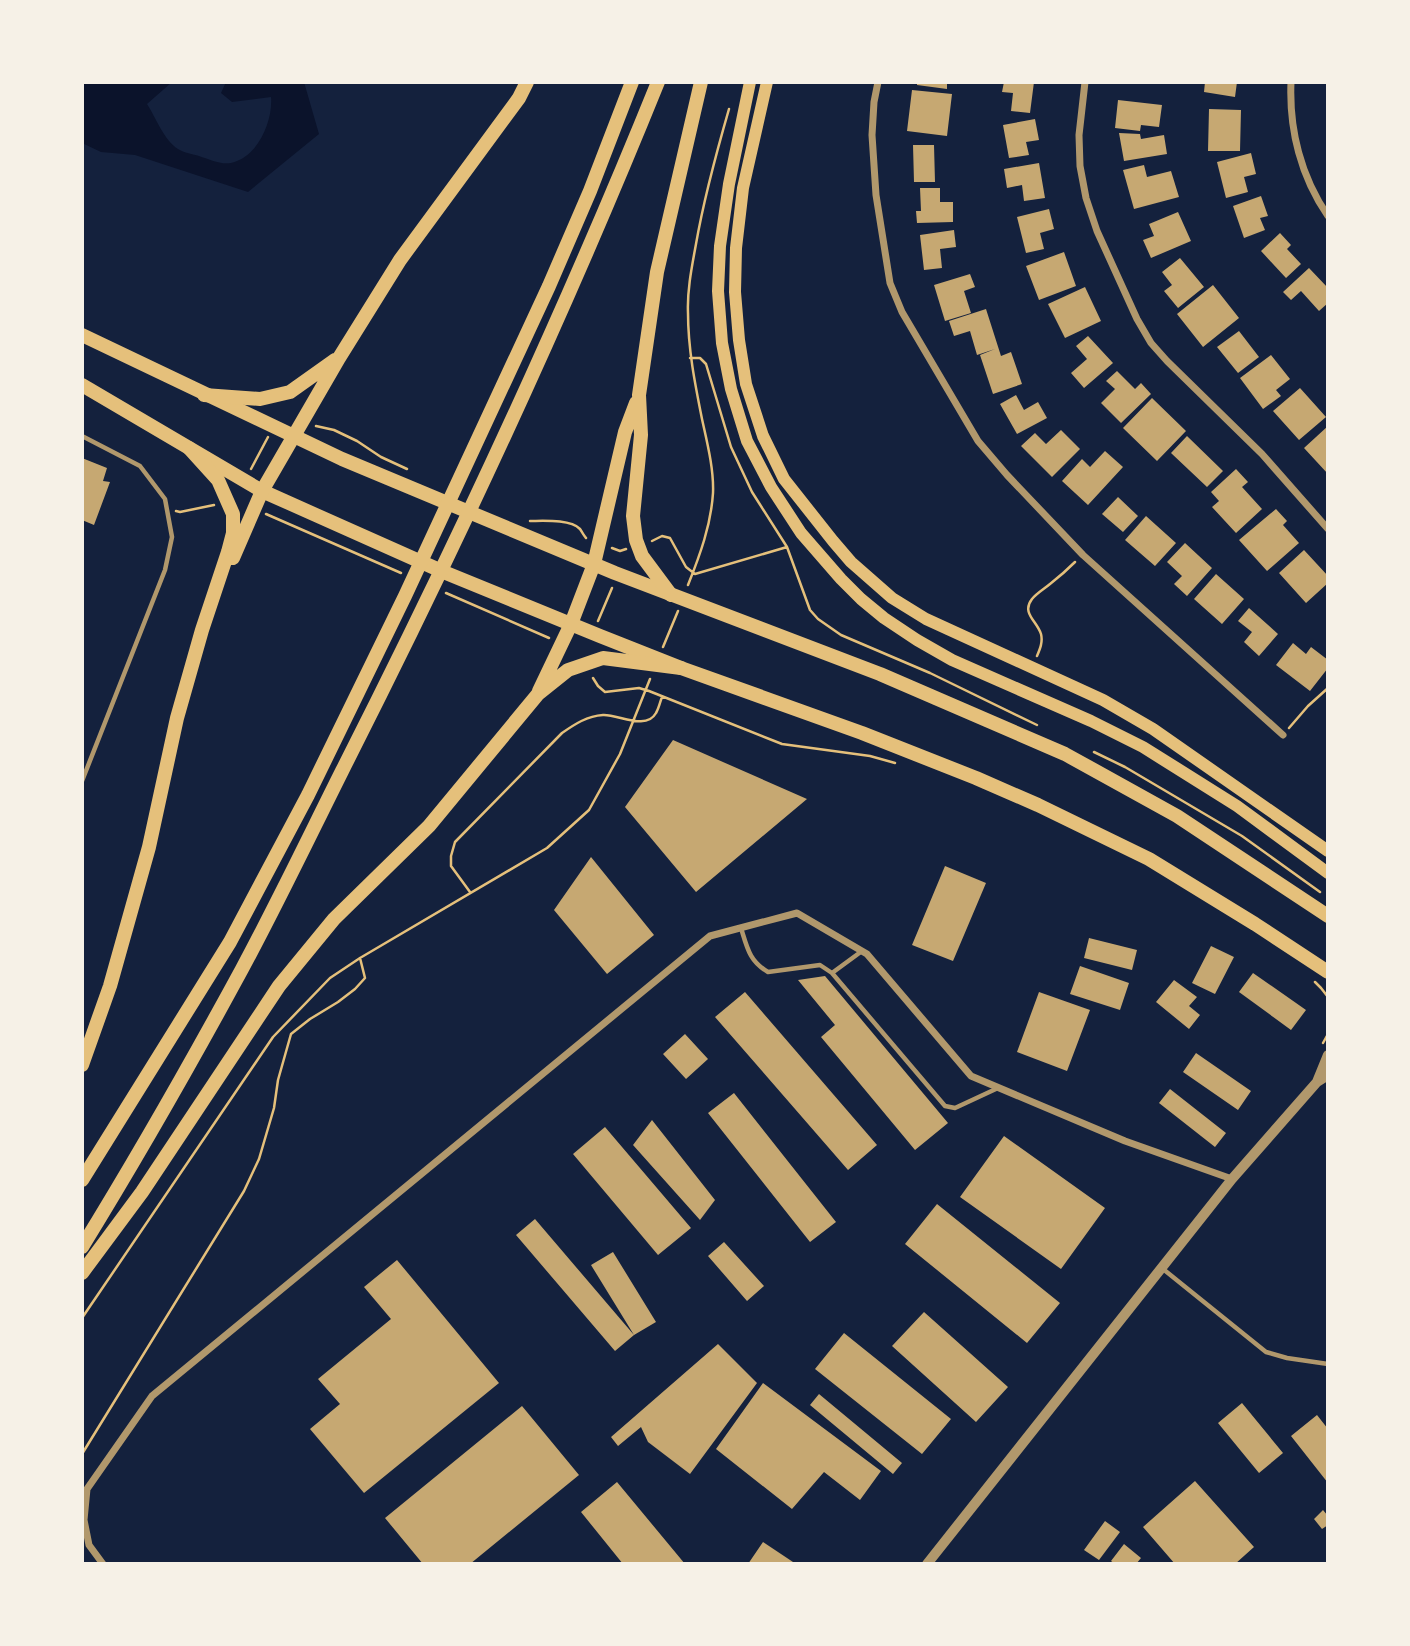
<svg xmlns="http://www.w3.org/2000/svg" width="1410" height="1646" font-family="'PT Sans',sans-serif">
	<rect width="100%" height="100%" fill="#14213d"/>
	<!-- water -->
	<path fill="#0b132b" d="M82,82H172L147,104C156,118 164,140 178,149C184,153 193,154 199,156C211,160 225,167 237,161C260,152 273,119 271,97L232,102L221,93L226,82H304L319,134L248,192L135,155L101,152L82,143Z"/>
	<!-- building -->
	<path fill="#c6a872" d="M917,82H947V89L917,85Z
		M1004,82H1034L1030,113L1011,111L1013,93L1002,92Z
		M1205,82H1237L1235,97L1204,92Z
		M912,90L952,94L947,136L907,131Z
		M1118,100L1162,105L1159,127L1141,125L1140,131L1115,128Z
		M1209,109L1241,110L1240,151H1208Z
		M1035,119L1039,140L1026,142L1029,155L1009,158L1003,125Z
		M1119,133L1140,134L1141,139L1164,135L1167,154L1124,161Z
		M913,145H934L935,182H914Z
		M1251,153L1256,174L1244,177L1248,192L1226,198L1217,162Z
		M1039,163L1045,198L1024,201L1022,185L1007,188L1004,169Z
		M1144,165L1147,177L1171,171L1179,197L1134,209L1123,170Z
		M920,188H940V202H953V222L917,223L916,211H921Z
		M1261,196L1268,216L1260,218L1265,230L1244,238L1233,206Z
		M1049,209L1054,229L1040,233L1044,249L1026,253L1017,217Z
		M1178,212L1191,241L1151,258L1143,240L1154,236L1149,224Z
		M954,230L956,247L940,249L942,268L924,270L920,235Z
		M1280,233L1291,245L1287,249L1301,264L1286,278L1261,251Z
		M1064,252L1076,286L1039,300L1026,266Z
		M1180,258L1204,287L1178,308L1164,291L1172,285L1162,272Z
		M1309,268L1328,288V303L1319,311L1301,291L1291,300L1283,292Z
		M970,274L975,287L964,291L971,313L945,321L934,285Z
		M1213,285L1239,318L1203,347L1177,314Z
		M1085,287L1101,321L1065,338L1048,304Z
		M986,309L1001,356L1011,352L1022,384L993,394L980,355L995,349L977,355L970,331L954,336L949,321Z
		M1239,331L1259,357L1238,373L1217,347Z
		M1088,336L1113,363L1084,388L1071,373L1087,359L1076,346Z
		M1271,355L1290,379L1276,390L1281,396L1263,409L1240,378Z
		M1117,371L1135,389L1141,383L1151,394L1121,423L1101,403L1115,389L1106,381Z
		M1300,388L1326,417L1299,440L1273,411Z
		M1016,395L1024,410L1038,402L1047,418L1017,434L1000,404Z
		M1152,398L1186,431L1157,461L1123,428Z
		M1328,426V474L1304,448Z
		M1061,430L1080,449L1052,477L1021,446L1035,433L1046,444Z
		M1187,436L1223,471L1207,487L1171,453Z
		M1105,451L1123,467L1088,505L1062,481L1082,459L1090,467Z
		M82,458L107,468L103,481L110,482L94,525L82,520Z
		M1236,469L1248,482L1242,487L1262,509L1236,533L1212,507L1219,501L1211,492Z
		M1118,497L1138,516L1123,532L1102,514Z
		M1276,509L1287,521L1283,525L1299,543L1267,571L1239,540Z
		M1146,516L1176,543L1155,566L1125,540Z
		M1185,543L1212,568L1187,596L1174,584L1182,576L1167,562Z
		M1304,550L1328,576V583L1306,603L1279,573Z
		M1216,574L1244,599L1222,624L1194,599Z
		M1249,608L1278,634L1259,656L1244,642L1252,632L1238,621Z
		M1293,643L1306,654L1311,647L1328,660V668L1310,691L1276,665Z
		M673,740L807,799L696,892L625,807Z
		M591,857L654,935L607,974L554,910Z
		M945,866L986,883L953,961L912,945Z
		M1089,938L1137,950L1132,970L1084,958Z
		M1211,946L1234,957L1215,994L1192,983Z
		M1080,966L1129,983L1120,1010L1070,994Z
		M1253,973L1306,1010L1291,1030L1239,992Z
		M825,976L948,1123L915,1150L821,1037L835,1025L798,980Z
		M1174,980L1197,997L1189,1006L1200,1015L1189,1029L1156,1002Z
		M745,992L877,1145L848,1170L715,1017Z
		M1039,992L1090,1010L1067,1071L1017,1052Z
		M685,1034L708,1059L686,1079L663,1054Z
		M1196,1053L1251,1091L1238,1110L1183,1072Z
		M1170,1089L1226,1133L1215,1147L1159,1103Z
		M734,1093L836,1222L810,1242L708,1113Z
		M652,1120L715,1200L700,1220L633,1145Z
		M605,1127L691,1228L658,1255L573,1154Z
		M1004,1136L1105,1208L1061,1269L960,1197Z
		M937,1204L1060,1303L1027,1343L905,1244Z
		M535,1219L634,1335L615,1351L516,1235Z
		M724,1242L764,1286L747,1301L708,1256Z
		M613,1252L656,1322L634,1335L591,1265Z
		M397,1260L499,1383L364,1493L310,1429L340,1404L318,1379L391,1319L364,1287Z
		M924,1312L1008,1387L976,1422L892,1346Z
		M844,1333L951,1419L922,1454L815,1369Z
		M718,1344L757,1383L690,1474L648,1442L641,1427L618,1446L611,1437Z
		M763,1383L881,1471L860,1500L824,1472L792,1509L716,1449Z
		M819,1394L902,1463L893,1474L810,1405Z
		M1242,1403L1283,1453L1259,1473L1218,1423Z
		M522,1406L579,1475L470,1564H423L385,1518Z
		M1317,1415L1328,1429V1483L1291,1436Z
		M1195,1481L1254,1547L1235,1564H1175L1143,1527Z
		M617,1482L685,1564H623L581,1512Z
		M1323,1510L1328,1516V1525L1322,1529L1314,1519Z
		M1105,1521L1120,1532L1099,1560L1084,1550Z
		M763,1542L796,1564H748Z
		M1124,1544L1141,1558L1136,1564H1115L1111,1561Z"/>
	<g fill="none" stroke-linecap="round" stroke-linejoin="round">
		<!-- path -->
		<path stroke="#e5c07b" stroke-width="2.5" d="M690,358H700L706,364L731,447L752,492L787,547L810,610L818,619L841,635L930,673L1037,725
			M316,426L334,430L357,441L381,457L407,469
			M251,469L268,437
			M176,511L180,512L214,505
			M266,514L401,573
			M530,521C543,521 570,519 580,529C582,532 584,536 586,538
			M652,541L662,536L670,538L686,567L695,574L787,547
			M612,548L620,551L626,549
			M688,585C700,555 711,525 713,493C714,469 707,442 702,419C695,384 688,349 688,313C687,290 692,266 696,244C704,198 716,154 729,109
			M446,593L549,638
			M598,621L612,588
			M663,647L678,611
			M1037,656C1040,649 1043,642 1041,634C1037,621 1021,613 1032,599C1037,593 1044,589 1050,584C1059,577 1067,570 1075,562
			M593,678L598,686L605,692L639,688L649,691L782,744L870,756L895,763
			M1289,728L1308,706L1328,688
			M1094,752L1125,767L1242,836L1320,892
			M470,892L451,866V856L455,842L562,733C575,724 587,716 603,715C618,714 646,731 656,713C659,708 660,702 662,697
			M1315,982L1321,988L1328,997
			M1323,1043L1328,1034
			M82,1318L273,1037L330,978L360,958L547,848L589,810L620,754L650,679
			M82,1454L244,1191L259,1159L274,1108L278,1080L291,1034L310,1019L338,1002L355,989L365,978L360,958"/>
		<!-- service -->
		<path stroke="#b1986c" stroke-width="4.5" d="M82,436L140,466L165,499L172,537L165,570L82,781
			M741,928C747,947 749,961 768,972L820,965L832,973L945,1106L955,1108L998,1088
			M832,973L862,951
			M1163,1269L1266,1352L1287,1358L1328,1364"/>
		<!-- minor -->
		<path stroke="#b1986c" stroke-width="7" d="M878,82L874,102L872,135L876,195L890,283L902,312L978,441L1007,475L1083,555L1283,735
			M1085,82L1079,135L1080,166L1086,198L1097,231L1137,319L1151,343L1167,361L1262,454L1328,529
			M1291,82C1289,130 1301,177 1328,216
			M103,1564L89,1545L84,1520L87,1489L152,1396L710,936L797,913L867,954L971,1076L1125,1141L1232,1179"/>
		<!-- tertiary -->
		<path stroke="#b1986c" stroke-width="10" d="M1317,1082L1328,1055
			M927,1564L1232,1179L1317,1082L1328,1075"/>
		<!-- primary -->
		<path stroke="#e5c07b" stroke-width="12" d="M750,82L729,184L720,246L718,291L722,343L731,389L747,441L771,487L801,533L841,579L861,599L884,618L917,640L952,660L1091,721L1143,747L1237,806L1328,873
			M767,82L743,188L736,248L735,292L739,340L746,384L763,436L784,479L833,541L851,562L892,598L926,619L1103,700L1153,729L1328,851"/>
		<!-- trunk -->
		<path stroke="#e5c07b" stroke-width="14" d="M82,335L342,459L615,573L880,674L1065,754L1177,816L1328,916
			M82,385L262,491L446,573L600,636L681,668L862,733L976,778L1038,805L1149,859L1255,924L1328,972"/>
		<!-- motorway -->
		<path stroke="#e5c07b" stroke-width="14" d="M204,395L260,399L290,392L335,360
			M233,558L262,491L339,358L400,260L519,98L527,82
			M671,595L642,556L636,540L633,516L641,435L639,395L657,272L701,82
			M539,691L571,624L594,564L625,432L636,403
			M82,1065L110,986L149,847L177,718L202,630L228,552L233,533V514L218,480L189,448
			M82,1180L230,942L308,795L405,596L549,286L590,191L632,82
			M82,1247C138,1156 191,1063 242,969C277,904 309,837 342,771C456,546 563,317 658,82
			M82,1273L142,1192L279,986L334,919L429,826L538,694L568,670L603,658L681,668"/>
	</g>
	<!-- border -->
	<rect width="1410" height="1646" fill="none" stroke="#f6f1e7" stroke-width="168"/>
</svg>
